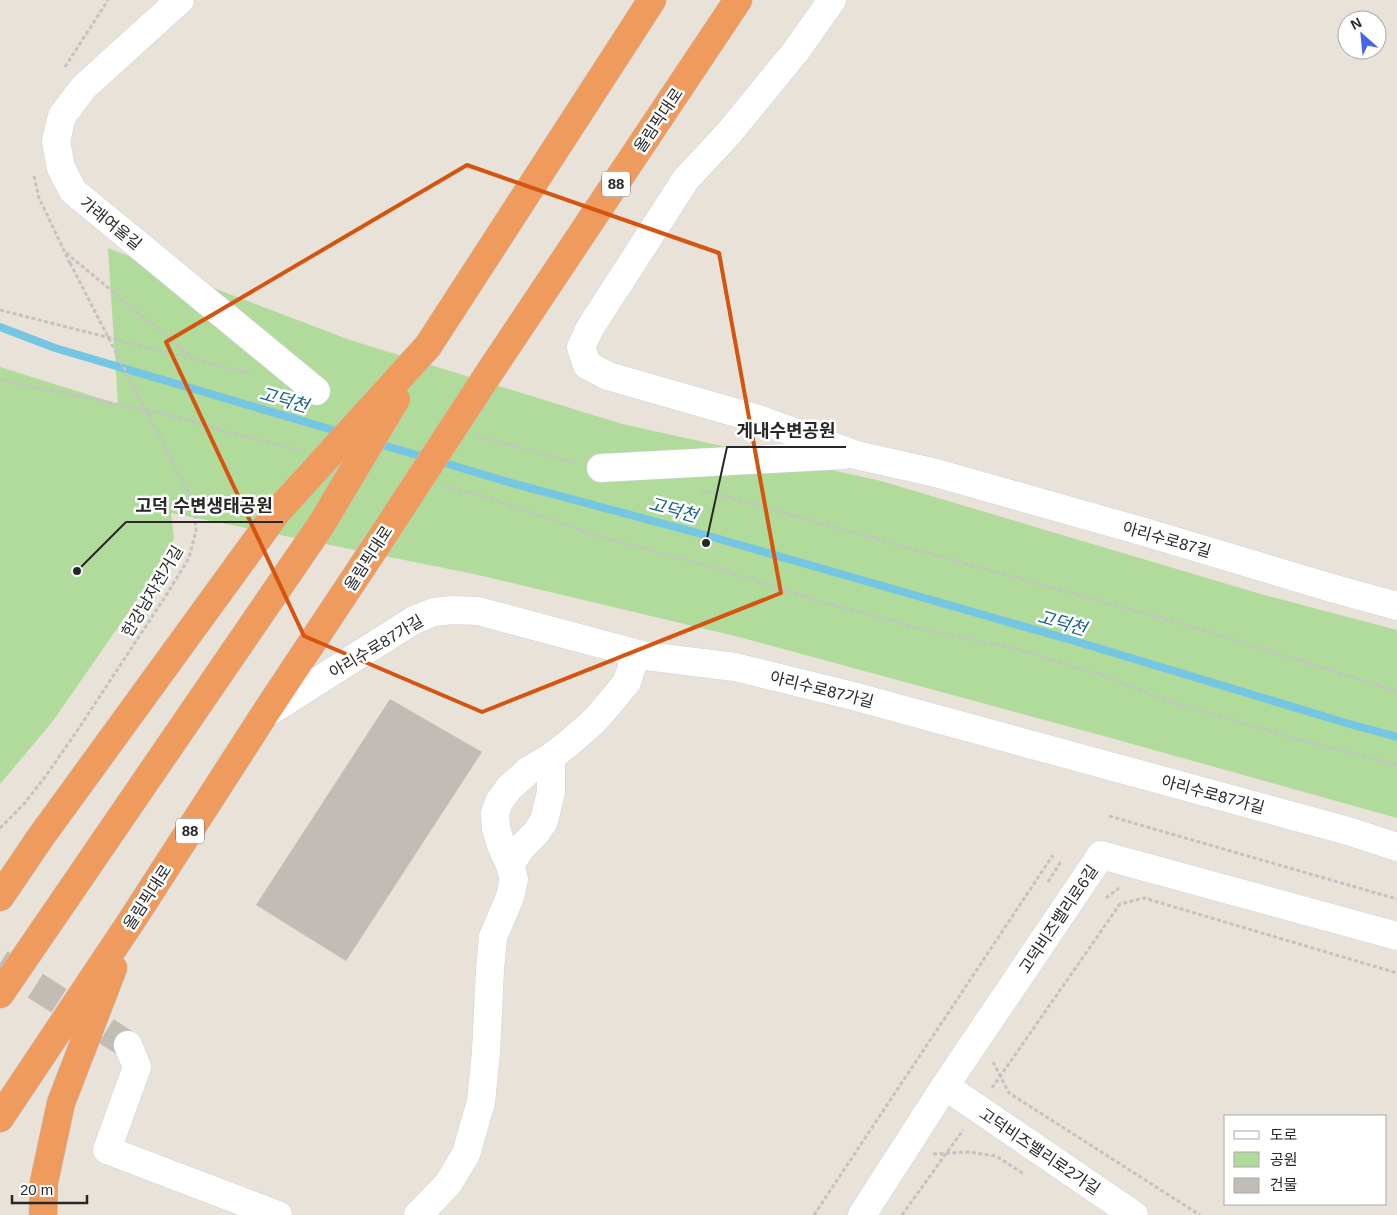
<svg xmlns="http://www.w3.org/2000/svg" width="1397" height="1215" font-family="Arial,'Noto Sans KR',sans-serif">
	<rect width="100%" height="100%" fill="#e8e2d9"/>
	<!-- green -->
	<path fill="#b0db9a" d="M108,248L350,340L622,424L881,481L1264,595L1397,630V818L1111,738L739,637L474,574L171,513L174,539L134,604L53,721L0,784V367L118,404Z"/>
	<g fill="none" stroke-linecap="round" stroke-linejoin="round">
		<!-- stream -->
		<path stroke="#74c6e3" stroke-width="8" d="M0,327L55,348L343,433
			M376,443L427,458
			M438,461L508,482L705,535L1078,642L1346,723L1397,737"/>
	</g>
	<!-- building -->
	<path fill="#c1bcb5" d="M390,699L482,752L346,961L256,905Z"/>
	<g fill="none" stroke-linecap="round" stroke-linejoin="round">
		<!-- highway-tunnel -->
		<path stroke="#c1bdb5" stroke-width="28" stroke-dasharray="28 14" stroke-linecap="butt" d="M0,963L128,1045"/>
		<defs>
			<path id="minor" d="M180,0L84,87L62,116L56,141L61,168L73,191L316,391
				M832,0L796,51L729,133L686,179L590,328L581,347L587,365L608,376L758,419L856,455L936,473L1141,531L1335,589L1397,606
				M601,468L844,455
				M264,715L414,620L434,612L453,610L478,611L646,656L735,667L853,696L1348,831L1397,847
				M510,865L521,848L536,833L544,821L551,792V757
				M128,1045L137,1067L107,1150L278,1215
				M945,1086L1134,1215
				M418,1215L448,1184L466,1154L481,1102L486,1052L490,970L493,937L510,897L514,879L510,865L501,845L496,828L495,813L499,802L509,788L529,770L551,757L569,743L593,722L609,704L627,682L636,654
				M862,1215L945,1086L1101,855L1397,936"/>
			<path id="highway" d="M428,346L652,0
				M493,367L738,0
				M0,897L40,838L277,512
				M0,994L321,525
				M0,1118L132,920L264,715L378,543
				M43,1215L44,1182L61,1103L113,968"/>
		</defs>
		<!-- minor casing -->
		<use href="#minor" stroke="#cfd2df" stroke-width="29"/>
		<!-- highway casing -->
		<use href="#highway" stroke="#c3c3c3" stroke-width="29"/>
		<!-- path -->
		<path stroke="#c3c3c3" stroke-width="3" stroke-dasharray="4 2.5" stroke-linecap="butt" d="M65,67L108,0
			M34,176L39,198L70,263
			M66,253L192,357
			M0,310L252,374
			M0,380L178,417L226,432L299,450
			M478,436L575,463
			M446,487L493,499L597,536L716,568L812,599L918,628L1016,649L1105,676L1171,702L1290,737L1397,765
			M701,490L1193,627L1397,691
			M1109,816L1397,899
			M0,828L23,805L45,777L79,728L165,597L186,563L190,554L196,531L195,509L192,500
			M1048,882L1060,863L1063,862
			M1106,898L1119,888
			M993,1062L1009,1093L1200,1215
			M992,1088L1120,904L1144,898L1397,973
			M933,1154L968,1152L996,1156L1024,1174
			M814,1215L1053,855
			M902,1215L963,1130"/>
		<!-- minor -->
		<use href="#minor" stroke="#fff" stroke-width="28"/>
		<!-- highway -->
		<use href="#highway" stroke="#ef9b5d" stroke-width="28"/>
		<defs>
			<path id="highway-bridge" d="M277,512L428,346
				M321,525L396,399
				M378,543L493,367"/>
		</defs>
		<!-- highway-bridge casing -->
		<use href="#highway-bridge" stroke="#c3c3c3" stroke-width="29" stroke-linecap="butt"/>
		<!-- path-bridge -->
		<path stroke="#c3c3c3" stroke-width="3" stroke-dasharray="4 2.5" stroke-linecap="butt" d="M70,263L192,500"/>
		<!-- highway-bridge -->
		<use href="#highway-bridge" stroke="#ef9b5d" stroke-width="28"/>
	</g>
	<!-- marked area -->
	<path fill="none" stroke="#d5540f" stroke-width="4" stroke-linejoin="round" d="M467,165L719,253L781,593L482,712L304,636L166,342Z"/>
	<g text-anchor="middle" stroke-width="5" stroke-linejoin="round" paint-order="stroke">
		<!-- shield labels -->
		<g fill="#fff" stroke="#686868" stroke-width="1">
			<rect x="602" y="171.5" width="28" height="25" rx="4"/>
			<rect x="176" y="818.5" width="28" height="25" rx="4"/>
		</g>
		<g font-size="15" font-weight="bold" fill="#272727">
			<text x="616" y="189">88</text>
			<text x="190" y="836">88</text>
		</g>
		<!-- street labels -->
		<g font-size="16" fill="#272727" stroke="#fff">
			<text transform="translate(658 120) rotate(-56)" y="6">올림픽대로</text>
			<text transform="translate(111 223) rotate(39)" y="6">가래여울길</text>
			<text transform="translate(1167 539) rotate(16)" y="6">아리수로87길</text>
			<text transform="translate(368 558) rotate(-57)" y="6">올림픽대로</text>
			<text transform="translate(152 591) rotate(-59)" y="6">한강남자전거길</text>
			<text transform="translate(376 646) rotate(-31)" y="6">아리수로87가길</text>
			<text transform="translate(822 689) rotate(14)" y="6">아리수로87가길</text>
			<text transform="translate(1213 794) rotate(15)" y="6">아리수로87가길</text>
			<text transform="translate(147 897) rotate(-57)" y="6">올림픽대로</text>
			<text transform="translate(1058 919) rotate(-56)" y="6">고덕비즈밸리로6길</text>
			<text transform="translate(1040 1151) rotate(34)" y="6">고덕비즈밸리로2가길</text>
		</g>
		<!-- water labels -->
		<g font-size="18" font-style="italic" fill="#186389" stroke="#fff">
			<text transform="translate(284 400) rotate(16)" y="6">고덕천</text>
			<text transform="translate(673 510) rotate(15)" y="6">고덕천</text>
			<text transform="translate(1062 623) rotate(16)" y="6">고덕천</text>
		</g>
	</g>
	<!-- callouts -->
	<path fill="none" stroke="#272727" stroke-width="2" d="M706 543L727 447H846M77 571L126 522H283"/>
	<g fill="#272727" stroke="#fff" stroke-width="2">
		<circle cx="706" cy="543" r="5"/>
		<circle cx="77" cy="571" r="5"/>
	</g>
	<g font-size="18" text-anchor="middle" font-weight="bold" fill="#272727" stroke="#fff" stroke-width="5" stroke-linejoin="round" paint-order="stroke">
		<text x="786" y="437">게내수변공원</text>
		<text x="204" y="512">고덕 수변생태공원</text>
	</g>
	<!-- legend -->
	<rect x="1224" y="1115" width="162" height="90" fill="#ffffff" stroke="#a9a9a9"/>
	<rect x="1234" y="1131" width="25" height="8" fill="#ffffff" stroke="#a9a9a9"/>
	<text x="1270" y="1140" font-size="15" fill="#272727">도로</text>
	<rect x="1234" y="1152" width="25" height="15" fill="#b0db9a" stroke="#a9a9a9"/>
	<text x="1270" y="1165" font-size="15" fill="#272727">공원</text>
	<rect x="1234" y="1178" width="25" height="15" fill="#c1bcb5" stroke="#a9a9a9"/>
	<text x="1270" y="1190" font-size="15" fill="#272727">건물</text>
	<!-- north arrow -->
	<g transform="translate(1362 35) rotate(333)"><circle r="24" fill="#ffffff" stroke="#a9a9a9"/>
	<path d="M0-4L9 19L0 12L-9 19Z" fill="#4566e9"/>
	<text y="-8" font-size="14" font-weight="bold" text-anchor="middle" fill="#272727">N</text>
	</g>
	<!-- scale -->
	<path d="M12 1195v8h75v-8" fill="none" stroke="#272727" stroke-width="2.5"/>
	<text x="20" y="1195" font-size="15" fill="#272727" stroke="#ffffff" stroke-width="4" paint-order="stroke">20 m</text>
</svg>
